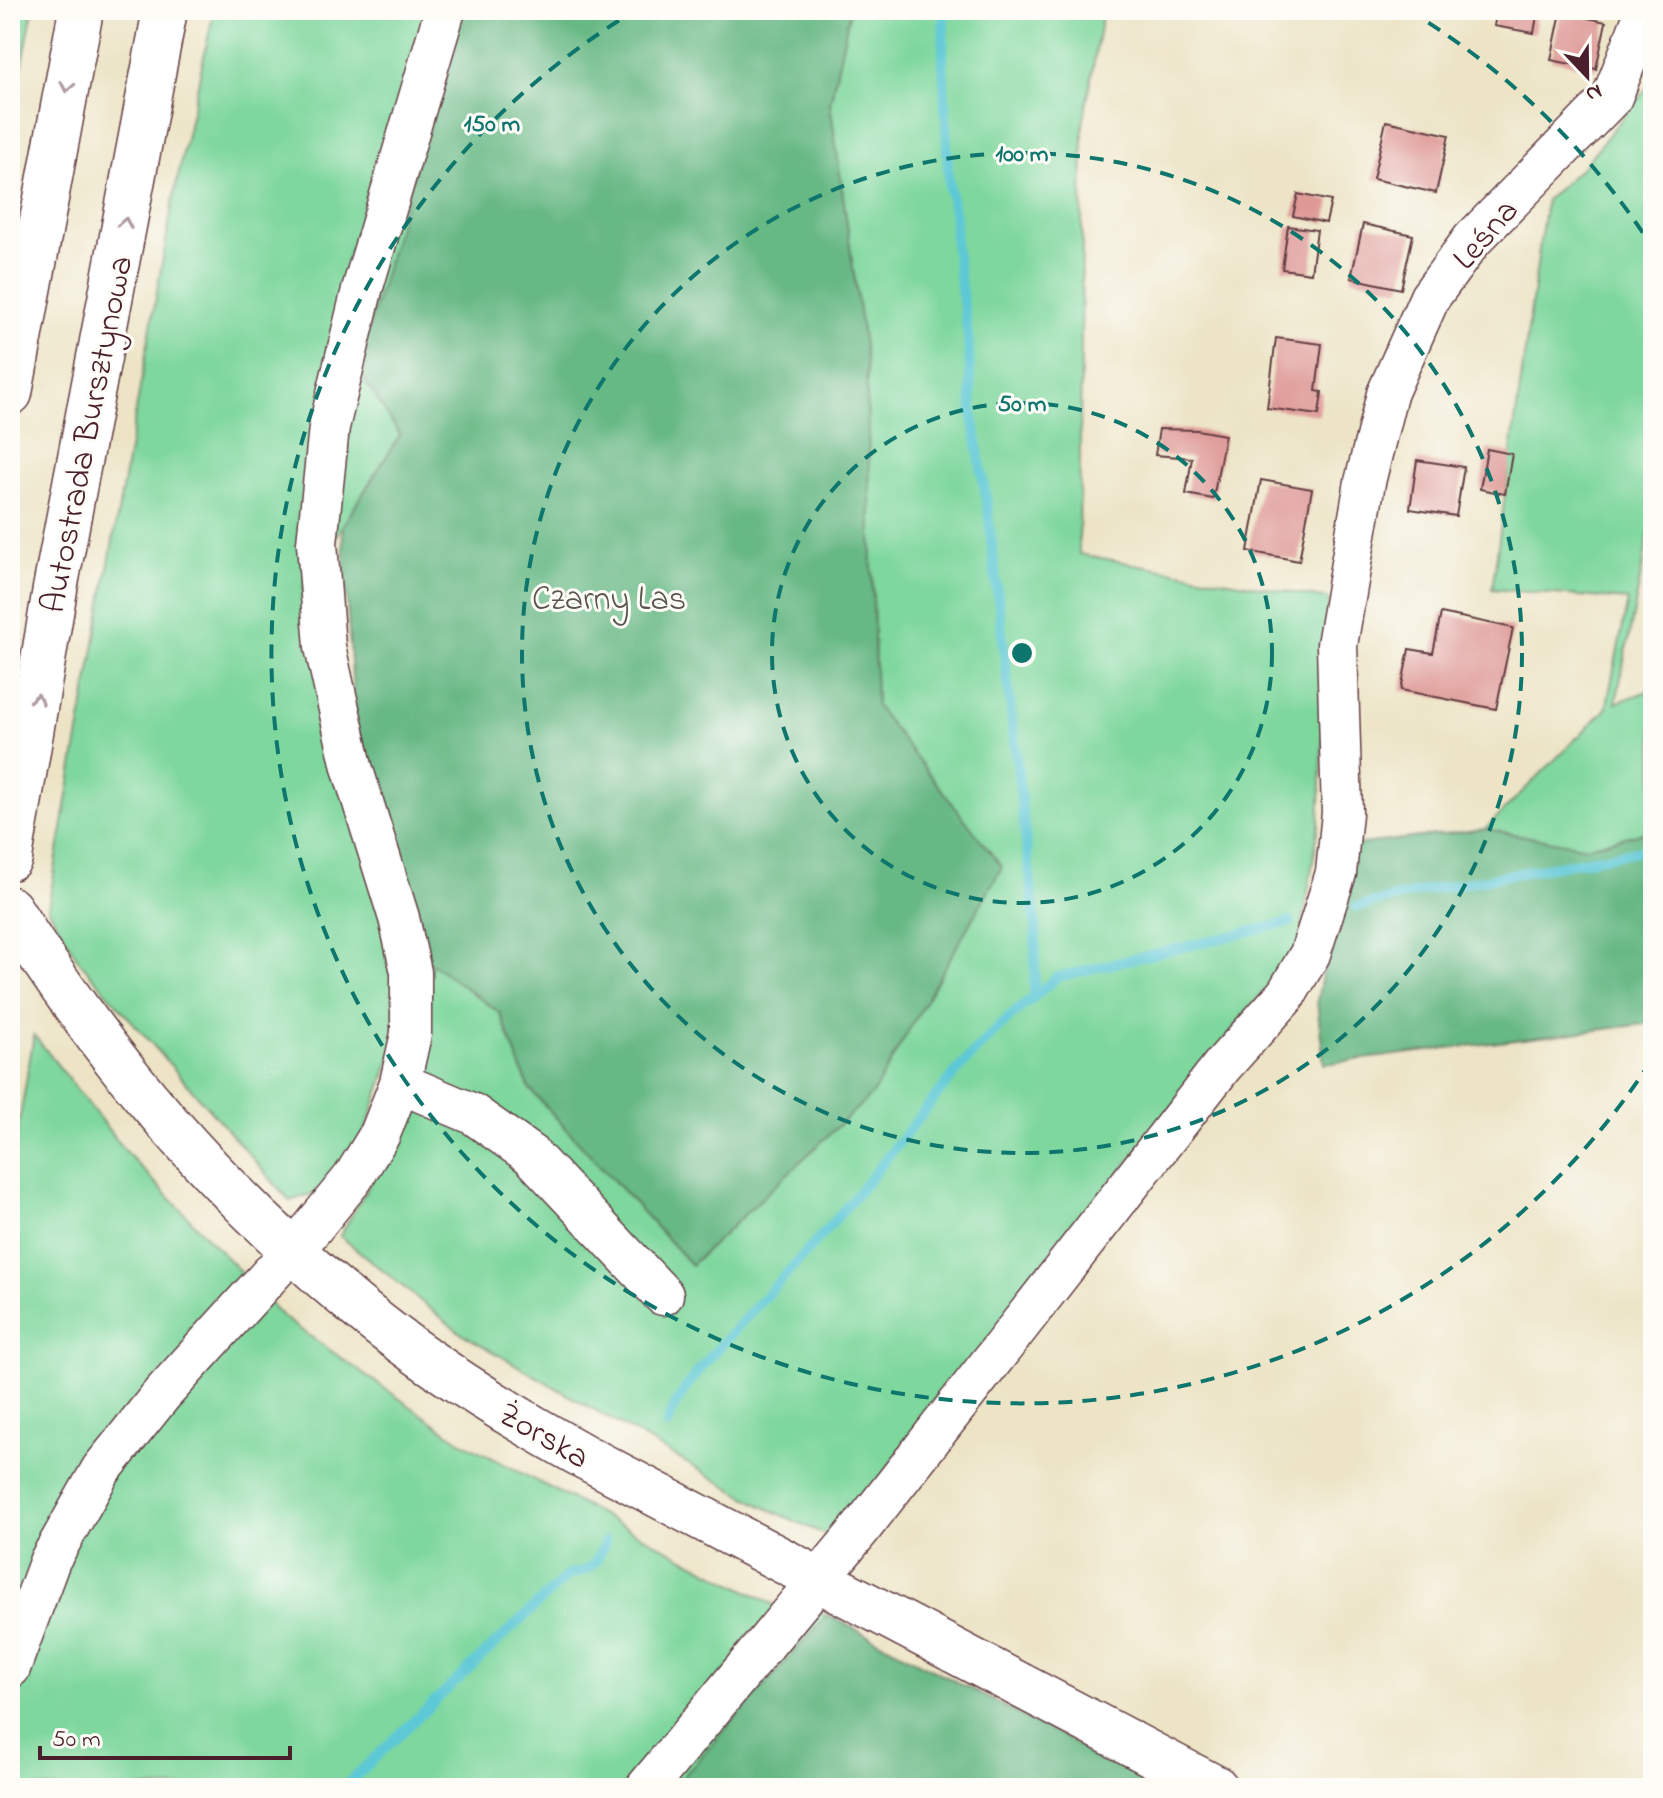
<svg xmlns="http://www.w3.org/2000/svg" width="1663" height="1798" font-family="'Indie Flower',sans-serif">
	<rect width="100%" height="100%" fill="#fdfcf7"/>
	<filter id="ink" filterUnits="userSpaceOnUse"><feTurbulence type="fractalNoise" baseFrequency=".0125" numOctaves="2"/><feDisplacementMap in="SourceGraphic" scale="16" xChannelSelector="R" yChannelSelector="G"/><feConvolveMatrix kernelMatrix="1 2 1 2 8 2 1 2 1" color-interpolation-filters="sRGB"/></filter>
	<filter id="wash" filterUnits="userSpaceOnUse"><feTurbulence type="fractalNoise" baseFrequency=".006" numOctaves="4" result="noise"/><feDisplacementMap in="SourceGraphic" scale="32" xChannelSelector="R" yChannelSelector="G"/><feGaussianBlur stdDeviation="1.8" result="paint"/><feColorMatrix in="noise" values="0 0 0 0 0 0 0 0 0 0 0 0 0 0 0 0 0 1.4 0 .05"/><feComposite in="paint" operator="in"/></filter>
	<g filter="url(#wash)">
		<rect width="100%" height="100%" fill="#ede4c6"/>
		<!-- green -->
		<path fill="#7ed79d" stroke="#647b64" stroke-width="2" d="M10,10H33L10,129Z
			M214,10H433L400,435L303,588L391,932L397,1041L362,1140L323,1190L290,1201L79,961L48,908L175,190Z
			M850,10H1103L1083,124L1079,554L1329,599L1319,825L1299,946L832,1538L760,1505L459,1332L340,1236L398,1135L427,960L500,1013L529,1088L691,1265L873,1093L1001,867L876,706L866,361L830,103Z
			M1653,57V513L1616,703L1653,689V830L1587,847L1485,829L1606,709L1628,600L1492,589L1546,200L1584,165L1651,83Z
			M34,1035L127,1153L284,1318L460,1441L782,1609L828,1615L673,1788H10V1176Z"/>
		<!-- forest -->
		<path fill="#66b884" stroke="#586c58" stroke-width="2" d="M462,10H850L830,103L866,361L876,706L1002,867L873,1093L691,1265L529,1088L500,1013L427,960L356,737L342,527L400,435L357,368Z
			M1485,829L1587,847L1653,830V1023L1324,1064L1317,1001L1346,846Z
			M828,1615L1161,1788H673Z"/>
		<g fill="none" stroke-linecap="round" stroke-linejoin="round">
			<!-- stream -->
			<path stroke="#5dc8d6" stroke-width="10" d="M1356,907L1428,890L1653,848
				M1034,997L1057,977L1290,922
				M667,1425C679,1386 715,1352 742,1322C775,1286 808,1251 840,1214C904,1142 957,1057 1034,997L1036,929L988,511L972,411L968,336L955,245V216L949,187L943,61L944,10
				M343,1788L569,1574C592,1572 598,1562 605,1541"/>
		</g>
		<g id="blocks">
			<!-- building -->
			<path fill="#de9895" d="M1497,10H1538L1534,33L1494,26Z
				M1561,12L1606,22L1596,69L1551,60Z
				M1386,121L1449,135L1436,193L1373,179Z
				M1298,194L1331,201L1326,223L1293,216Z
				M1363,224L1413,235L1401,289L1351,278Z
				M1288,226L1317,230L1311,273L1282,269Z
				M1276,338L1322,344L1316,391L1322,392L1319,415L1267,408Z
				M1159,429L1197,430L1225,435L1213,499L1186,494L1192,458L1155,455Z
				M1487,449L1512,454L1505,494L1480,489Z
				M1417,460L1464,467L1456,516L1410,509Z
				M1261,480L1312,489L1299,561L1248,551Z
				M1441,613L1513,628L1496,709L1401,690L1409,649L1433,653Z"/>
		</g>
	</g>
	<g filter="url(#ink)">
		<use href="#blocks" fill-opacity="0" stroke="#623d42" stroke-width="2"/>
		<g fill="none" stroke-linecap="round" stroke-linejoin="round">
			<defs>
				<path id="minor" d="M400,1083L473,1114L531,1155L663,1295
					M10,1668L50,1560L101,1470L162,1394L309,1232L353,1178L380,1134L400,1083L411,1034V972L399,918L352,767L325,647L317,543L329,427L362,290L445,10
					M646,1788L862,1527L1223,1065L1286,995L1310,954L1336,873L1342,813L1337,645L1365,482L1387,394L1430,297L1472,240L1612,97L1646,10"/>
				<path id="major" d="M10,909C107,1064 220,1194 361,1310C430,1367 507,1414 585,1457L1216,1788"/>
				<path id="highway" d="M10,393L81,10
					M10,858L55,589L165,10"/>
			</defs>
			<!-- minor casing -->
			<use href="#minor" stroke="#623d42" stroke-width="43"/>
			<!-- major casing -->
			<use href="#major" stroke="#623d42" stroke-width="47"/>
			<!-- highway casing -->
			<use href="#highway" stroke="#623d42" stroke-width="47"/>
			<!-- minor -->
			<use href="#minor" stroke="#fff" stroke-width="40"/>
			<!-- major -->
			<use href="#major" stroke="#fff" stroke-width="44"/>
			<!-- highway -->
			<use href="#highway" stroke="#fff" stroke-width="44"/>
		</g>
		<!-- one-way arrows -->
		<defs><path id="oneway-chevron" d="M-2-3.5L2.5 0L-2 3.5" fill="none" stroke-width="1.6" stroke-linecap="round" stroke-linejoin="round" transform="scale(2)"/></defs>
		<g stroke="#ae9aa0">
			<use href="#oneway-chevron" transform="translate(67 87) rotate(101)"/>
			<use href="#oneway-chevron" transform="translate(125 223) rotate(-79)"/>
			<use href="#oneway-chevron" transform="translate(37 699) rotate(-80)"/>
		</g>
	</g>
	<!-- distance rings -->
	<g fill="none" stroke="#0f766e" stroke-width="4" stroke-dasharray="14 10">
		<circle cx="1022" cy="653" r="250"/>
		<circle cx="1022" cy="653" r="500"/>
		<path d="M1651 1061A750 750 0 1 1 636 10M1408 10A750 750 0 0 1 1651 245"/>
	</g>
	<g text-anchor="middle" stroke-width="6" stroke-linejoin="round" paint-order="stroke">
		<!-- street labels -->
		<g font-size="34" fill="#4a1f2b" stroke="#fdfcf7">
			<text transform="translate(1484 233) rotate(-49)" y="12">Leśna</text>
			<text transform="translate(85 434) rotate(-79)" y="12">Autostrada Bursztynowa</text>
			<text transform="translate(545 1434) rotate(30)" y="12">Żorska</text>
		</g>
		<!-- park labels -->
		<g font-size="34" fill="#5a564d" stroke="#fdfcf7">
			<text x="609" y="609">Czarny Las</text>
		</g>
	</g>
	<circle cx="1022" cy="653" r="12" fill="#0f766e" stroke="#fdfcf7" stroke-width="4"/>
	<g font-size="24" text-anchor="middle" font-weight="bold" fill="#0f766e" stroke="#fdfcf7" stroke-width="6" stroke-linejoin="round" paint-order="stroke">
		<text x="492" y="131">150 m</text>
		<text x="1022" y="161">100 m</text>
		<text x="1022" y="411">50 m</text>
	</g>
	<!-- margin -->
	<rect width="1663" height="1798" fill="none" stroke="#fdfcf7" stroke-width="40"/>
	<!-- north arrow -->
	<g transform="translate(1587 76) rotate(158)" stroke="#fdfcf7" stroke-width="6" paint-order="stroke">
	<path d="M0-6L14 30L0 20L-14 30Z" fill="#4a1f2b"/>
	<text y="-12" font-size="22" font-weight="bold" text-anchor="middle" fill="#4a1f2b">N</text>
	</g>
	<!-- scale -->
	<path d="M40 1746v12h250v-12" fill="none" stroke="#4a1f2b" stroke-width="4"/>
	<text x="52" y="1746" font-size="24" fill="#4a1f2b" stroke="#fdfcf7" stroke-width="6" paint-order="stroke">50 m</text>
</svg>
